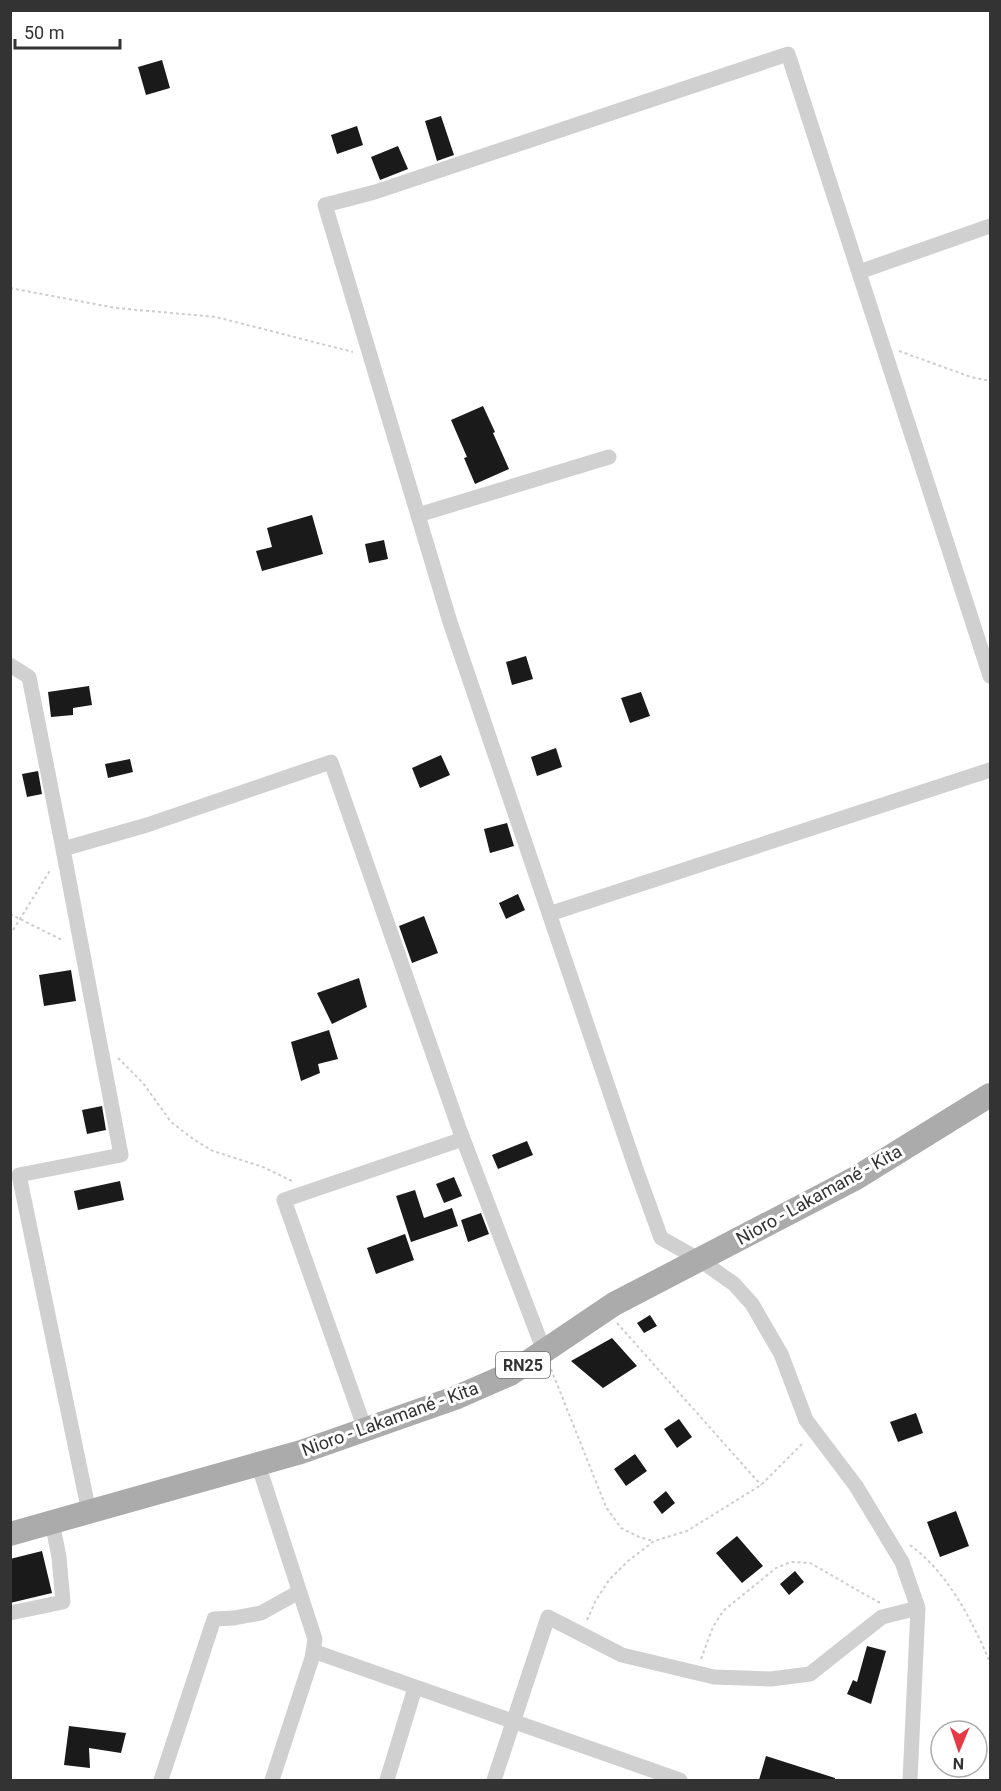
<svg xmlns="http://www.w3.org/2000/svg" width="1001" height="1791" font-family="Roboto,sans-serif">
	<rect width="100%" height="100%" fill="#fff"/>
	<!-- building -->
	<path fill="#1a1a1a" d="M162,60L170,88L146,95L138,67Z
		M441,116L454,155L437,161L425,121Z
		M357,126L363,145L337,154L331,135Z
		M398,146L408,169L380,180L371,157Z
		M483,406L495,432L493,433L509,469L475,484L464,458L467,457L451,420Z
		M312,515L323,554L262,571L256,551L272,547L267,528Z
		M384,540L388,559L369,563L365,544Z
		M526,656L533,679L512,685L506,662Z
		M89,686L92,705L73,708V715L51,717L48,692Z
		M641,692L650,716L630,723L621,698Z
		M556,748L562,767L537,776L531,757Z
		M441,755L450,775L420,788L412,768Z
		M130,759L133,772L108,778L105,764Z
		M38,771L42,794L27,797L22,774Z
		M507,823L514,846L490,853L484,829Z
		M518,894L525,910L506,919L499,903Z
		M424,916L438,953L412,963L399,926Z
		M71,970L76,1001L44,1006L39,975Z
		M359,978L367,1007L332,1024L317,993Z
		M329,1030L338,1059L318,1064L320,1073L301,1081L291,1042Z
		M102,1106L106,1130L87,1134L82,1110Z
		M527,1141L533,1155L498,1169L492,1155Z
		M454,1177L462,1196L444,1203L436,1184Z
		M120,1181L124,1200L78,1210L74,1191Z
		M415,1190L424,1218L452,1208L458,1226L411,1242L396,1196Z
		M481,1213L489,1234L468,1242L461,1220Z
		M405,1234L414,1260L376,1274L367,1248Z
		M650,1315L657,1326L644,1333L637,1323Z
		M612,1338L637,1366L603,1388L571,1361Z
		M916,1413L923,1433L898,1442L890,1422Z
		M679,1419L692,1437L677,1448L664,1429Z
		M635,1454L647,1471L626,1486L614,1469Z
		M666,1491L675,1503L662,1514L653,1502Z
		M956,1511L969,1546L940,1557L927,1522Z
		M737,1536L763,1566L742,1583L716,1553Z
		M42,1551L52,1593L10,1603V1559Z
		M795,1571L804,1582L789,1595L780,1584Z
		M867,1646L886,1651L871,1704L847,1694L853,1680L857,1682Z
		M69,1726L126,1733L121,1753L89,1748L90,1768L64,1765Z
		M766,1756L835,1778V1780H759Z"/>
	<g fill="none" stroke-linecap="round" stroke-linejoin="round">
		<!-- path -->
		<path stroke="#cdcdcd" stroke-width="2" stroke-dasharray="3 3" stroke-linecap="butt" d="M10,288L116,308L216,317L353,352
			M899,351L971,377L990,381
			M10,914L64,941
			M10,935L51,869
			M118,1058L143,1083L171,1122L193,1139L213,1151L263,1167L294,1182
			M617,1323L761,1485
			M551,1369L606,1507L621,1528L639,1537L654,1541
			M910,1545C949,1574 971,1619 990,1662
			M587,1620L596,1600L609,1580L628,1561L654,1541L687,1531L761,1485L804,1442
			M701,1659L713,1627L723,1611L776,1568L791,1562L810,1563L880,1603"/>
		<!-- street -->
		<path stroke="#d0d0d0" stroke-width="15" d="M859,272L990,226
			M418,515L609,457
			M10,665L29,677L63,849
			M549,914L990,770
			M365,1429L284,1200L463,1139
			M258,1464L315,1639L312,1658L272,1780
			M89,1512L19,1175L121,1155L63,849L147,825L331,762L460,1131L544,1351
			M10,1613L63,1602L59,1557L52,1522
			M313,1651L680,1780
			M161,1780L214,1619L234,1618L261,1613L299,1592
			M387,1780L415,1688
			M494,1780L548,1617L622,1655L714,1677L771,1679L810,1674L882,1617L918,1608
			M910,1780L918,1608L902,1562L856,1486L806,1420L781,1354L752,1304L734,1284L700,1260L661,1238L636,1169L450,622L325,205L375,192L788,54L990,676"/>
		<!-- primary -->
		<path stroke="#ababab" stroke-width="24" d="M10,1534L301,1452L455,1398L510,1374L614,1304L856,1178L990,1095"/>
	</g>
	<g text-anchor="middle" stroke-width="6" stroke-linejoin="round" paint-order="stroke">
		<!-- shield labels -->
		<rect fill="#fff" stroke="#707070" stroke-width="1.5" x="496" y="1352" width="54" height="26" rx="4.5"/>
		<g font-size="16" font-weight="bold" fill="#333">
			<text x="523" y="1371">RN25</text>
		</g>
		<!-- street labels -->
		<g font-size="18" fill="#333" stroke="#fff">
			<text transform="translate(819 1195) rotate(-29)" y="6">Nioro - Lakamané - Kita</text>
			<text transform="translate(390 1419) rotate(-20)" y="6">Nioro - Lakamané - Kita</text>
		</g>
	</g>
	<!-- border -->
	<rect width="1001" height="1791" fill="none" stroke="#333333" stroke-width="24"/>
	<!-- north arrow -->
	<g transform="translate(959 1749) rotate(182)"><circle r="28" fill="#ffffff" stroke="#adadad" stroke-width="1.5"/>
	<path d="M0-4.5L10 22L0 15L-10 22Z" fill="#e63946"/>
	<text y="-9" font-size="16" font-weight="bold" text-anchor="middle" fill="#333333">N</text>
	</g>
	<!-- scale -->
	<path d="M15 39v9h105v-9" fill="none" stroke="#333333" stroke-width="3"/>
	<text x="24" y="39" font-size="18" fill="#333333" stroke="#ffffff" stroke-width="4.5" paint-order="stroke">50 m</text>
</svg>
